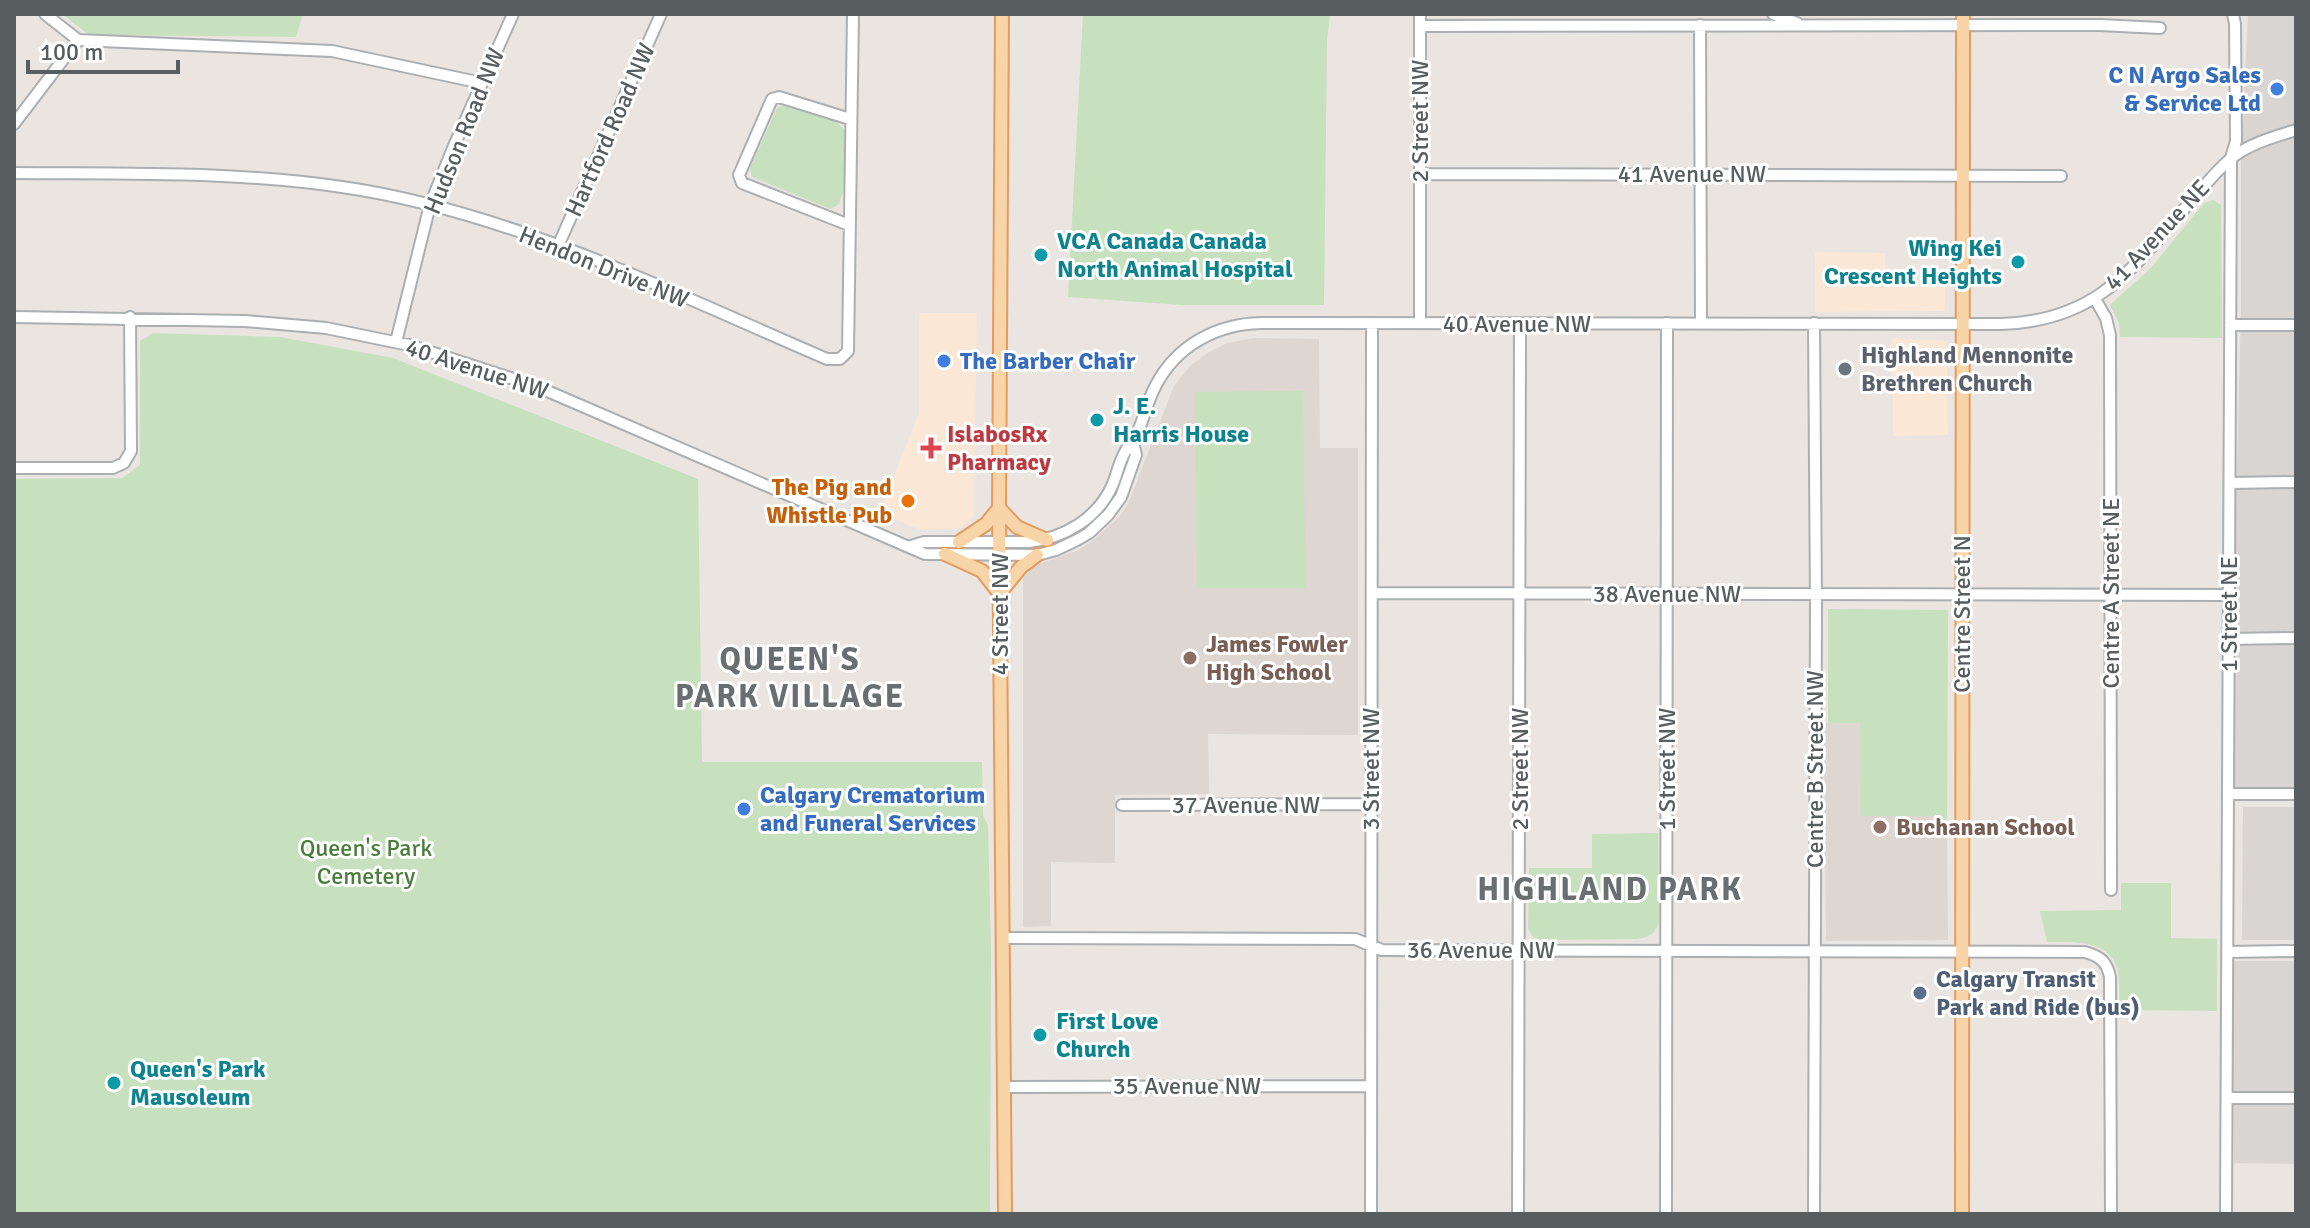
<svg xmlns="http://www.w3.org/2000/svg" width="2310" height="1228" font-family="Signika,sans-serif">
	<rect width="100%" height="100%" fill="#eae5e0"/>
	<!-- commercial -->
	<path fill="#fae7d5" d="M1815,252L1885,253L1886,280H1945V311L1815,312Z
		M919,313H977L974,515L962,528L921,530L879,513L919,413Z
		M1892,338L1947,341L1948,435L1893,436Z"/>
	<!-- industrial -->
	<path fill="#d9d5d2" d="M2248,14H2296V789H2233L2234,591L2241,308V164Z
		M2243,807H2296V940H2242Z
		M2233,961H2296V1164L2234,1163Z"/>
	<!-- education -->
	<path fill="#ddd6d1" d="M1254,338L1319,339L1320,448H1358V735L1208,734L1209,794L1115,795V863L1051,862V926L1023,927V577L1036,565L1076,551L1090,543L1120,516L1128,504L1174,386L1190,366L1209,352L1227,343Z
		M1824,723H1860L1935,816V838H1947L1948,940L1826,941Z"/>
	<!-- green -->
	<path fill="#c7e0be" d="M62,14H303L296,37L94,35L88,34Z
		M1083,14H1330L1327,40L1324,305H1182L1068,297Z
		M782,106L835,120L845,131L844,189L839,204L831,209L752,177L750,168L777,108Z
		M2213,200L2221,205L2222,338L2120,337L2119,323L2110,305L2151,268L2204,203Z
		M153,333L280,337L393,358L698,479L702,762H982L983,815L988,826L991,950L990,1214H14V479L122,478L140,465V341Z
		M1303,391L1305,588H1197L1195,392Z
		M1828,609L1948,610L1947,838H1935V816H1861L1860,723H1828Z
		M1658,833L1659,922C1654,936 1648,937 1635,939L1541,940L1533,937L1528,929L1529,868H1592V834Z
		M2121,883H2171V938L2217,939V1011L2120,1010C2119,997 2120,984 2118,971C2111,939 2073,942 2047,942L2040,911L2121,910Z"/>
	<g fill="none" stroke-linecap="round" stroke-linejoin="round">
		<defs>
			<path id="minor" d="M45,14L78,40L332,51L482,83
				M1773,14L1797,23
				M1700,25L1701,323
				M1420,26L2100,25L2160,28
				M14,124L78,40
				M14,173C123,174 233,171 342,187C509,211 673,293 827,359H840L848,351L853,14
				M1420,174L2061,176
				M849,225L742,183L739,175L772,99L779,97L850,119
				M558,246L661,14
				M2095,299L2106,318L2110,335L2111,890
				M14,317L245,321L326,328L409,345L538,387L925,554L1037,555L1056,550L1077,540L1089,533L1108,515L1121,497L1136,455L1133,442
				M1420,323V14
				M2230,325H2296
				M396,342L430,205L453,148L513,14
				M14,468H113L124,463L131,451L130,317
				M2230,483L2296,482
				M911,546L924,542H1029C1064,538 1097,519 1112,486C1117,475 1119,462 1125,452C1128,446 1130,448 1133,442C1143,425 1146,403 1156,385C1177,345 1217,324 1261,323L2001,324C2098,321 2133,268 2191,201C2205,186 2217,169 2234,156C2252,143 2274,137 2296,130
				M1372,593L2229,595
				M2229,639L2296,638
				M2228,794H2296
				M1122,805L1371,804
				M1002,938L1355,939L1382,950L2085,952C2100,956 2107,962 2110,977L2111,1214
				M2227,952L2296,951
				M1004,1087L1370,1086
				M2227,1098H2296
				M1371,1214L1372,324
				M1518,1214L1520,324
				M1666,1214L1667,323
				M1814,1214L1816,604L1814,323
				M2226,1214L2231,158L2236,141L2235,24L2233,14"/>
			<path id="major" d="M1002,14L999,508L1005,1214
				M999,508L1017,527L1047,540
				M959,542L986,524L999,508
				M945,554L982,571L999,593
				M1000,593L1021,567L1037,555
				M1962,1214L1963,14"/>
		</defs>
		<!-- minor casing -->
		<use href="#minor" stroke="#abafb1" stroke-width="14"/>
		<!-- major casing -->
		<use href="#major" stroke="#e49b5f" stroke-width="16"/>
		<!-- minor -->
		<use href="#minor" stroke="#fff" stroke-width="10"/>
		<!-- major -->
		<use href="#major" stroke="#f7d5a8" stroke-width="12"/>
	</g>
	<!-- markers -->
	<g fill="#3f7fe0" stroke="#fff" stroke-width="3">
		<circle cx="2277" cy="89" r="8"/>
		<circle cx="944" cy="361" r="8"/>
		<circle cx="744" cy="809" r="8"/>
	</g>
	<g fill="#0f9aa8" stroke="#fff" stroke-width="3">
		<circle cx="1041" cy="255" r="8"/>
		<circle cx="2018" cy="262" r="8"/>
		<circle cx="1097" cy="420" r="8"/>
		<circle cx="1040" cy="1035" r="8"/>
		<circle cx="114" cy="1083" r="8"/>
	</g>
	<circle fill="#6b7280" stroke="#fff" stroke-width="3" cx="1845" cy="369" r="8"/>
	<path fill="#e0444e" stroke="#fff" stroke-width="3" d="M927 436h8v8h8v8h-8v8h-8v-8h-8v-8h8z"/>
	<circle fill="#e8710a" stroke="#fff" stroke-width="3" cx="908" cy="501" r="8"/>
	<g fill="#8d6e63" stroke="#fff" stroke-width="3">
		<circle cx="1190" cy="658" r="8"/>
		<circle cx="1880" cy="827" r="8"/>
	</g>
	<circle fill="#5c6f8a" stroke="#fff" stroke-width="3" cx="1920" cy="993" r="8"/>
	<g text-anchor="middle" stroke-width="6" stroke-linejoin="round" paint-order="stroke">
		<!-- shop labels -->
		<g font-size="24" font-weight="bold" fill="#366cbe" stroke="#fff" text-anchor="start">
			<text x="2261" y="83" text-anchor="end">C N Argo Sales<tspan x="2261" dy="28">&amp; Service Ltd</tspan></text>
			<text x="960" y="369">The Barber Chair</text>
			<text x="760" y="803">Calgary Crematorium<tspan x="760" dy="28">and Funeral Services</tspan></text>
		</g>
		<!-- street labels -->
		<g font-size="24" fill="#585d5f" stroke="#fff">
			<text transform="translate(1420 121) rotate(-90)" y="8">2 Street NW</text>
			<text transform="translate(610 130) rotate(-66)" y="8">Hartford Road NW</text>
			<text transform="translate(464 131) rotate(-68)" y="8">Hudson Road NW</text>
			<text x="1692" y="182">41 Avenue NW</text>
			<text transform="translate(2157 235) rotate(-47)" y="8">41 Avenue NE</text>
			<text transform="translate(604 267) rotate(22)" y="8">Hendon Drive NW</text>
			<text x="1517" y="332">40 Avenue NW</text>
			<text transform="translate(477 369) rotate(18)" y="8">40 Avenue NW</text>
			<text transform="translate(2111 593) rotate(-90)" y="8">Centre A Street NE</text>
			<text x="1667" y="602">38 Avenue NW</text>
			<text transform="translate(1000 614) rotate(-90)" y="8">4 Street NW</text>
			<text transform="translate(1962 614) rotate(-90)" y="8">Centre Street N</text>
			<text transform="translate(2229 614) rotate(-90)" y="8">1 Street NE</text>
			<text transform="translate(1371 769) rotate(-90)" y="8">3 Street NW</text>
			<text transform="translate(1520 769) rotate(-90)" y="8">2 Street NW</text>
			<text transform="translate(1667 769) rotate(-90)" y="8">1 Street NW</text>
			<text transform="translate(1815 769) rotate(-90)" y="8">Centre B Street NW</text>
			<text x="1246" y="813">37 Avenue NW</text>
			<text x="1481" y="958">36 Avenue NW</text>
			<text x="1187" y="1094">35 Avenue NW</text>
		</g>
		<!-- culture labels -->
		<g font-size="24" font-weight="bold" fill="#0d838f" stroke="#fff" text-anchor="start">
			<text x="1057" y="249">VCA Canada Canada<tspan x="1057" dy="28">North Animal Hospital</tspan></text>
			<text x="2002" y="256" text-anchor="end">Wing Kei<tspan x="2002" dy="28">Crescent Heights</tspan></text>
			<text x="1113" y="414">J. E.<tspan x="1113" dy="28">Harris House</tspan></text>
			<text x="1056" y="1029">First Love<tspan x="1056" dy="28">Church</tspan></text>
			<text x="130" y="1077">Queen's Park<tspan x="130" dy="28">Mausoleum</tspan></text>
		</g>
		<!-- worship labels -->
		<g font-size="24" font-weight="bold" fill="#5b616d" stroke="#fff" text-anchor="start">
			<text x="1861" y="363">Highland Mennonite<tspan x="1861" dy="28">Brethren Church</tspan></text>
		</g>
		<!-- health labels -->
		<g font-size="24" font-weight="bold" fill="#be3a42" stroke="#fff" text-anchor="start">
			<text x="947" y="442">IslabosRx<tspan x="947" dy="28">Pharmacy</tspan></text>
		</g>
		<!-- food labels -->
		<g font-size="24" font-weight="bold" fill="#c56008" stroke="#fff" text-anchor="end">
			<text x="892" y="495">The Pig and<tspan x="892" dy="28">Whistle Pub</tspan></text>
		</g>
		<!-- education labels -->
		<g font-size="24" font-weight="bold" fill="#785e54" stroke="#fff" text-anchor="start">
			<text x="1206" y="652">James Fowler<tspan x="1206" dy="28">High School</tspan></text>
			<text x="1896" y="835">Buchanan School</text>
		</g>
		<!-- park labels -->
		<g font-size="24" fill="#497d3a" stroke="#fff">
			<text x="366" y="856">Queen's Park<tspan x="366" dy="28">Cemetery</tspan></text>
		</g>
		<!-- service labels -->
		<g font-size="24" font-weight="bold" fill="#4e5e75" stroke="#fff" text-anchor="start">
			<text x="1936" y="987">Calgary Transit<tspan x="1936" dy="28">Park and Ride (bus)</tspan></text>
		</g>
		<!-- district labels -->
		<g font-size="32" font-weight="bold" letter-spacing="2" fill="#696f71" stroke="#fff">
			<text x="790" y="670">QUEEN'S<tspan x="790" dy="37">PARK VILLAGE</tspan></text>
			<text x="1610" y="900">HIGHLAND PARK</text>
		</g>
	</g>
	<!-- border -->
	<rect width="2310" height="1228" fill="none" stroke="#585d5f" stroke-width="32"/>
	<!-- scale -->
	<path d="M28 60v12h150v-12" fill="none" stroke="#585d5f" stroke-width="4"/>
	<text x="40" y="60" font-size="24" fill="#585d5f" stroke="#ffffff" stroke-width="6" paint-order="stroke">100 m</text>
</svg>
